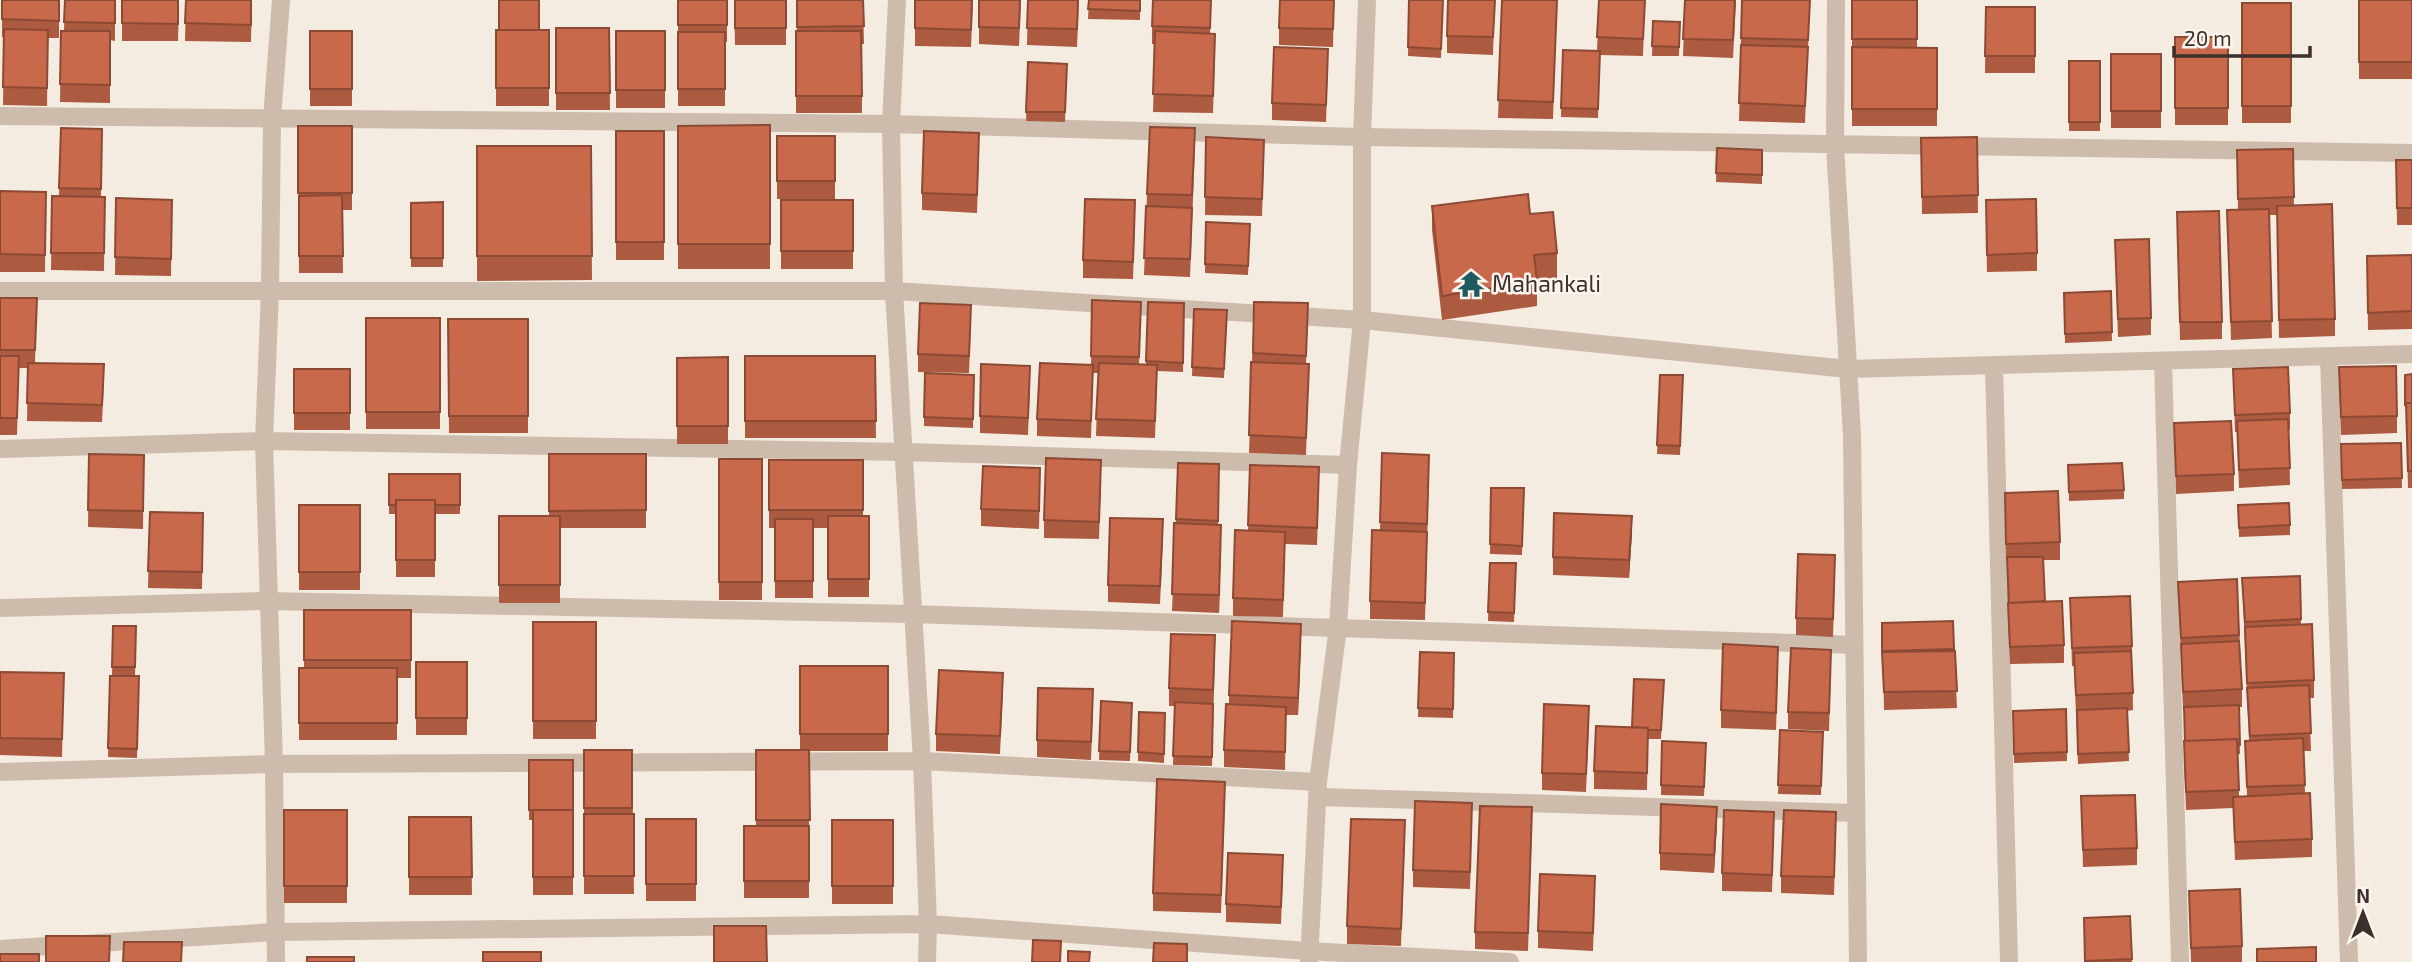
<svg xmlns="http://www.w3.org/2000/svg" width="2412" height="962" font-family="'Exo 2',sans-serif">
	<rect width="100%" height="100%" fill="#f4ebe1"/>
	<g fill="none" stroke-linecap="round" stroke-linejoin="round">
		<!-- minor -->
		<path stroke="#cdbbac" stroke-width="18" d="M897,0L891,124L894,291L922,761L928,924L927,962
			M1836,0L1835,145L1852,435L1858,962
			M0,116L891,124L1362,137L2412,153
			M0,291H894L1362,320L1848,369L2412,354
			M2329,357L2349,962
			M2163,361L2180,962
			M1994,366L2009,962
			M0,449L264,441L904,452L1348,465
			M0,608L267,601L912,614L1854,645
			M0,772L274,764L922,761L1318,782
			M1319,797L1856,813
			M0,949L275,932L928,924L1308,951L1510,962"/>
		<!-- tertiary -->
		<path stroke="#cdbbac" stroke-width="18" d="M276,962L274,764L264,441L270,291L272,119L281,0
			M1309,962L1318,782L1338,627L1348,465L1362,320V137L1367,0"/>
	</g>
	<!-- wall -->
	<path fill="#ac5a40" d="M2,0H59V38H48L47,106L3,105L4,37H2Z
		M65,0H115V41L110,40V103L60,102L61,31H64Z
		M122,0H179L178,41H122Z
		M186,0H252L251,42L185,41Z
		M678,0H727V42H725V106H678Z
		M734,0H786V45H735Z
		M797,0H863L864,44H862V113H796V31H797Z
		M915,0H973L971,47L915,46Z
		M1021,0L1019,46L979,44V27Z
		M1028,0H1079L1077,47L1027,45Z
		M1089,0H1140V20L1088,19Z
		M1211,0L1210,33L1215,51L1213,113L1153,112L1155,44H1152V26Z
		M1334,0L1333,47L1279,45V28Z
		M1409,0H1443L1441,58L1408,56Z
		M1495,0L1493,55L1447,53V36Z
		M1502,0H1557L1553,119L1498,118Z
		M1599,0H1645L1643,56L1600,55L1598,118L1561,117L1563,50L1597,51Z
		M1685,0H1736L1733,58L1683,56Z
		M1810,0L1805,123L1739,121L1741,38Z
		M1852,0H1917V48H1937V126H1852Z
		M2359,0H2412V79H2359Z
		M2242,3H2291V123H2242Z
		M1986,7H2035V73H1985Z
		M1653,21L1680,22L1679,56H1652Z
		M556,28H609L610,110H556Z
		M496,30H549V106H496Z
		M310,31H352V106H310Z
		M616,31H665V108H616Z
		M2175,37H2228V125H2175Z
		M2111,54H2161V128H2111Z
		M2069,61H2100V131H2069Z
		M1028,62L1067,64L1065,122L1026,121Z
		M1328,66L1326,122L1272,120V103Z
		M770,125V269H678V126Z
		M298,126H352V210H342L343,273H299Z
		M61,128L102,129L101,197H105L104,271L51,270L52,196H59Z
		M616,131H664V260H616Z
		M777,136H835V199H777Z
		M1206,137L1264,157L1262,216L1205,215Z
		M1977,137L1978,213L1922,214L1921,138Z
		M477,146H591L592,280L477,281Z
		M1195,146L1190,277L1144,275L1147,194Z
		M1717,148L1762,150V184L1716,182Z
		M2293,149L2294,205L2335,319V336L2279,338L2277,215H2269L2272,338L2231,340L2227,210H2238L2237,150Z
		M979,150L977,213L922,210V193Z
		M2396,160H2412V225H2397Z
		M0,191L46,192L45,272H0Z
		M116,198L172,200L171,276L115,275Z
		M781,200H853V269H781Z
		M443,202V267H411V203Z
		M1432,206L1530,214L1557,253V278L1537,279V306L1442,320L1432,230Z
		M1135,218L1133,279L1083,278V260Z
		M1986,218L2037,253V271L1987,272Z
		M1206,222L1250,224L1248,275L1205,273Z
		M2177,229L2222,322V339L2180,340Z
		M2115,240L2151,318V335L2118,337Z
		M2412,255V329L2368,330L2367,256Z
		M2111,291L2112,341L2065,343L2064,293Z
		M0,298H37L35,363L104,382L102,422L27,421L28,368H19L17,435H0Z
		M1092,300L1141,319L1139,364H1146L1148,302L1184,303L1183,372L1157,371L1155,438L1096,436L1098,373H1093L1091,438L1037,436V419L1091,365Z
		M1254,302L1308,321L1306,364H1309L1306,455L1249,453Z
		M1194,309L1227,310L1224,378L1192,376Z
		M366,318H440V429H366Z
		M448,319H528V433H449Z
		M971,322L969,373L918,372V354Z
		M745,356H875L876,438H745Z
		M728,357V444H677V358Z
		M294,369H350V430H294Z
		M2233,369L2290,413V430H2289L2290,485L2239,488L2237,432H2235Z
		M2412,374V488H2408L2405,375Z
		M974,375L973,428L924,426V417Z
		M1660,375H1683L1680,455L1657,454Z
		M1030,384L1028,435L980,433V416Z
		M2339,385L2397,416V433L2341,435Z
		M2174,423L2234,474V491L2176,494Z
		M2401,443L2402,488L2342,489L2341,444Z
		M1382,453L1429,472L1425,620L1370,619V601L1380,530Z
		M89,454L144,455L143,529L88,527Z
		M549,454H646V528H560V603H499V516H549Z
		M719,459H762V600H719Z
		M769,460H863V516H869V597H828V528H813V598H775V528H769Z
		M1178,463L1219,464L1218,525L1221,542L1219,613L1172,611Z
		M1250,465L1319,485L1317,545L1285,544L1283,617L1233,616V598L1248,530Z
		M2068,465L2124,490V499L2069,501Z
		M389,474H460V514H435V577H396V514H389Z
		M1101,478L1099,539L1044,538V520Z
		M1040,485L1039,529L981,526V509Z
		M1491,488H1524L1522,555L1490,554Z
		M299,505H360V590H299Z
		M2238,505L2290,525V535L2239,537Z
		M2005,510L2060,542V560H2043L2045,601L2064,645V663L2010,664L2008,620L2007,561H2006Z
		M150,512L203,513L202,589L148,588Z
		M1632,533L1629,578L1553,575V557Z
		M1163,537L1160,604L1108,602V585Z
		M1490,563H1516L1514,622L1488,621Z
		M1835,573L1833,637L1796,635V618Z
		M2300,576L2301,625L2314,680V698H2309L2311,751H2304L2305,793L2312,839V857L2235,860L2233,808L2186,810L2184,759V741H2185L2184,710H2183L2178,582L2237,579L2242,689V707H2239L2240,754H2238L2239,796H2247L2245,741H2249L2242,578Z
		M2070,598L2132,646L2133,710L2127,711L2129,761L2078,764L2074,666H2072Z
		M304,610H411V678H397V740H299V668H304Z
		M1953,621L1957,708L1884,710L1882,623Z
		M533,622H596V739H533Z
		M113,626H136L135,676H139L137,758L108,757L110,676H112Z
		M1301,641L1298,715H1286L1285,770L1224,767V750L1229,704V695Z
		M1420,652L1454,653L1453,718L1418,717Z
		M1215,653L1212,766L1173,765L1175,706H1169V688Z
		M416,662H467V735H416Z
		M1778,664L1776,730L1721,728V710Z
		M800,666H888V751H809V898H744V826H756V750H800Z
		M1831,667L1829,731L1788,729V712Z
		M0,672L64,673L62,757L0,755Z
		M1664,680L1661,739H1648L1647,790L1594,789V771L1632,727Z
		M1003,690L1000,754L936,751V734Z
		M1101,701L1132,703L1130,761L1099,760Z
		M1093,707L1091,760L1037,757V740Z
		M2066,709L2067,761L2014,763L2013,711Z
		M1139,712L1165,713L1164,763L1138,761Z
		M1589,723L1586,792L1542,790V773Z
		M1780,730L1823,732L1821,795L1778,794Z
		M1662,741L1706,752L1704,796L1661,795Z
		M584,750H632L634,894H584Z
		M529,760H573V895H533V820H529Z
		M2081,796L2137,848V865L2083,867Z
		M1225,799L1221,913L1153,911V893Z
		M284,810H347V903H284Z
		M409,817H471L472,895H409Z
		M646,819H696V901H646Z
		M832,820H893V904H832Z
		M1472,820L1470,889L1413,887V870Z
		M1717,824L1714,873L1660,870V853Z
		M1532,825L1528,951L1475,949V932Z
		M1774,829L1772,892L1722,891V873Z
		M1836,829L1834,895L1781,893V876Z
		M1405,838L1401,946L1347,944V926Z
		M1283,873L1281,924L1226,922V904Z
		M2189,891L2242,946V962H2191Z
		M1595,894L1593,951L1538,948V931Z
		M2130,916L2132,962H2085L2084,918Z"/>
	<!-- shaded-wall -->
	<path fill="#8c4a34" d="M1632,516V533L1629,578V560Z
		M1221,525V542L1219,613V595Z
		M1301,624V641L1298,715V698Z
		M1717,807V824L1714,873V855Z"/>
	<!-- building -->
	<path fill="#c8694b" stroke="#8c4a34" stroke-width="2" d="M2,0H59V21L2,19Z
		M65,0H115V23L64,22Z
		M122,0H178V24L122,23Z
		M186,0H251V25L185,23Z
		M499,0H539V30H499Z
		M678,0H727V25H678Z
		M735,0H786V28H735Z
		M797,0H863L864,26L797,27Z
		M915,0H972L971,30L915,28Z
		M979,0H1020L1019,28L979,27Z
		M1028,0H1078L1077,29L1027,28Z
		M1089,0H1140V11L1088,9Z
		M1153,0H1211L1210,28L1152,26Z
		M1280,0H1334L1333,29L1279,28Z
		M1409,0H1443L1441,49L1408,47Z
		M1448,0H1495L1493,37L1447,36Z
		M1502,0H1557L1553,102L1498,100Z
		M1599,0H1645L1643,39L1597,37Z
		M1685,0H1735L1733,40L1683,39Z
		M1742,0H1810L1808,40L1741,38Z
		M1852,0H1917V39H1852Z
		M2359,0H2412V62H2359Z
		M2242,3H2291V106H2242Z
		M1986,7H2035V56H1985Z
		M1653,21L1680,22L1679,47L1652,46Z
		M556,28H609L610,93H556Z
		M4,29L48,30L47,88L3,87Z
		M496,30H549V88H496Z
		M61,31H110V85L60,84Z
		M310,31H352V89H310Z
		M616,31H665V90H616Z
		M796,31H861L862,96H796Z
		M1155,31L1215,34L1213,96L1153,94Z
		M678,32H725V89H678Z
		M2175,37H2228V108H2175Z
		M1741,45L1808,47L1805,106L1739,103Z
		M1274,47L1328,49L1326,105L1272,103Z
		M1852,47L1937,48V109H1852Z
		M1563,50L1600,51L1598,109L1561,108Z
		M2111,54H2161V111H2111Z
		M2069,61H2100V122H2069Z
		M1028,62L1067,64L1065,112H1026Z
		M770,125V244H678V126Z
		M298,126H352V193H298Z
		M1150,127L1195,128L1192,195L1147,194Z
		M61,128L102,129L101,189L59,188Z
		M616,131H664V242H616Z
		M924,131L979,133L977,195L922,193Z
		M777,136H835V181H777Z
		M1206,137L1264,140L1262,199L1205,197Z
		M1977,137L1978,195L1922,197L1921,138Z
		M477,146H591L592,256H477Z
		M1717,148L1762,150V175L1716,173Z
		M2293,149L2294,197L2238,199L2237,150Z
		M2396,160H2412V208H2397Z
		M0,191L46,192L45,255L0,254Z
		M1528,194L1530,214L1553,212L1557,253L1534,255L1537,281L1442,296L1432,206Z
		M342,195L343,256H299V196Z
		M52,196L105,197L104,253H51Z
		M116,198L172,200L171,259L115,257Z
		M1085,199L1135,200L1133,262L1083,260Z
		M2036,199L2037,253L1987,255L1986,200Z
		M781,200H853V251H781Z
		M443,202V258H411V203Z
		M2332,204L2335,319L2279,320L2277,206Z
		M1146,206L1192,208L1190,259L1144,258Z
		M2269,209L2272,321L2231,322L2227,210Z
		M2219,211L2222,322H2180L2177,212Z
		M1206,222L1250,224L1248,266L1205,264Z
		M2149,239L2151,318L2118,319L2115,240Z
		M2412,255V311L2368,313L2367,256Z
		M2111,291L2112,332L2065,334L2064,293Z
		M0,298H37L35,350H0Z
		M1092,300L1141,302L1139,357L1091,356Z
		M1148,302L1184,303L1183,363L1146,361Z
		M1254,302L1308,303L1306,356L1253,353Z
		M920,303L971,305L969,356L918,354Z
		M1194,309L1227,310L1224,369L1192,367Z
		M366,318H440V412H366Z
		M448,319H528V416H449Z
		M0,356H19L17,418H0Z
		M745,356H875L876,421H745Z
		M728,357V426H677V358Z
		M1251,362L1309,364L1306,438L1249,435Z
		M28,363L104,364L102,405L27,403Z
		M1040,363L1093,365L1091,421L1037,419Z
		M1099,363L1157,365L1155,421L1096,419Z
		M981,364L1030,366L1028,418L980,416Z
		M2396,366L2397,416L2341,417L2339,367Z
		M2288,367L2290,413L2235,415L2233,369Z
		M294,369H350V413H294Z
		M925,373L974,375L973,419L924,417Z
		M2412,374V403H2406L2405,404V375Z
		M1660,375H1683L1680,446L1657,445Z
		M2406,403H2412V471H2408Z
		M2288,419L2290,468L2239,470L2237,421Z
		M2231,421L2234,474L2176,476L2174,423Z
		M2401,443L2402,478L2342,480L2341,444Z
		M1382,453L1429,455L1427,524L1380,522Z
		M89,454L144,455L143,511L88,510Z
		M549,454H646V510L549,511Z
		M1046,458L1101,460L1099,522L1044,520Z
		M719,459H762V582H719Z
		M769,460H863V510H769Z
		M1178,463L1219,464L1218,521L1176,519Z
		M2122,463L2124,490L2069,492L2068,465Z
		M1250,465L1319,467L1317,528L1248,525Z
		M983,466L1040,468L1039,511L981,509Z
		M389,474H460V505H435V500H396V505H389Z
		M1491,488H1524L1522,546L1490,544Z
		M2058,491L2060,542L2006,544L2005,493Z
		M396,500H435V560H396Z
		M2289,503L2290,525L2239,528L2238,505Z
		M299,505H360V572H299Z
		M150,512L203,513L202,572L148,571Z
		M1554,513L1632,516L1629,560L1553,557Z
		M499,516H560V585H499Z
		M828,516H869V579H828Z
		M1110,518L1163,519L1160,586L1108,585Z
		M775,519H813V581H775Z
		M1174,523L1221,525L1219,595L1172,594Z
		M1235,530L1285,532L1283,600L1233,598Z
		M1372,530L1427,532L1425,603L1370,601Z
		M1798,554L1835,555L1833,619L1796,618Z
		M2007,557H2043L2045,601L2009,603Z
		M1490,563H1516L1514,613L1488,612Z
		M2300,576L2301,619L2245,622L2242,578Z
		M2237,579L2239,635L2181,638L2178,582Z
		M2130,596L2132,646L2072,648L2070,598Z
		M2062,601L2064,645L2010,647L2008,603Z
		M304,610H411V660H304Z
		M1232,621L1301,624L1298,698L1229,695Z
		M1953,621L1954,649L1882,651V623Z
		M533,622H596V721H533Z
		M2312,624L2314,680L2247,683L2245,627Z
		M113,626H136L135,667H112Z
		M1171,634L1215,635L1213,690L1169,688Z
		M2239,641L2242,689L2183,692L2181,644Z
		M1723,644L1778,647L1776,713L1721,710Z
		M1791,648L1831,650L1829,713L1788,712Z
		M1955,651L1957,691L1884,692L1882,652Z
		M2131,651L2133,693L2076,695L2074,653Z
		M1420,652L1454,653L1453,709L1418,708Z
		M416,662H467V718H416Z
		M800,666H888V734H800Z
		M299,668H397V723H299Z
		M939,670L1003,673L1000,736L936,734Z
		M0,672L64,673L62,739L0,738Z
		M110,676H139L137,749L108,748Z
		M1634,679L1664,680L1661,730H1648V728L1632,727Z
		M2309,685L2311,733L2250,736L2247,688Z
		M1038,688L1093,689L1091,742L1037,740Z
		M1101,701L1132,703L1130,752L1099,751Z
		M1175,702L1213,704L1212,757L1173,756Z
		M1226,704L1286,707L1285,752L1224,750Z
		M1544,704L1589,706L1586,774L1542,773Z
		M2239,705L2240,745H2238L2237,739L2185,741L2184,707Z
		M2127,708L2129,752L2078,754L2077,710Z
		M2066,709L2067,752L2014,754L2013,711Z
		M1139,712L1165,713L1164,754L1138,752Z
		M1596,726L1648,728L1647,773L1594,771Z
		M1780,730L1823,732L1821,786L1778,785Z
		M2303,738L2305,785L2247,787L2245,741Z
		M2237,739L2239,790L2186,792L2184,741Z
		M1662,741L1706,743L1704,787L1661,785Z
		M584,750H632V808H584Z
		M756,750H809L810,820H756Z
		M529,760H573V810H529Z
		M1157,779L1225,782L1221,895L1153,893Z
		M2310,793L2312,839L2235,842L2233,797Z
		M2135,795L2137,848L2083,850L2081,796Z
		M1415,801L1472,803L1470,872L1413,870Z
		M1661,804L1717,807L1714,855L1660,853Z
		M1480,806L1532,807L1528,933L1475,932Z
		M284,810H347V886H284Z
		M533,810H573V877H533Z
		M1724,810L1774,812L1772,875L1722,873Z
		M1784,810L1836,812L1834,877L1781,876Z
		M584,814H634V876H584Z
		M409,817H471L472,877H409Z
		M646,819H696V884H646Z
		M1351,819L1405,820L1401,929L1347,926Z
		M832,820H893V886H832Z
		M744,826H809V881H744Z
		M1228,853L1283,855L1281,907L1226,904Z
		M1540,874L1595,876L1593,933L1538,931Z
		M2240,889L2242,946L2191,948L2189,891Z
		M2130,916L2132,959L2085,961L2084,918Z
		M714,926H766L767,962H714Z
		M46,936H110L109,962H46Z
		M1033,940L1061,941L1060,962H1032Z
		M124,942H182L181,962H123Z
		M1154,943L1187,944V962H1153Z
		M2316,947V962H2257V949Z
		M1068,951L1090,952L1089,962H1068Z
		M483,952H541V962H483Z
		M0,954H39V962H0Z
		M307,957H354V962H307Z"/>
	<!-- icons -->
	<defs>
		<symbol id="temple-bare" viewBox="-9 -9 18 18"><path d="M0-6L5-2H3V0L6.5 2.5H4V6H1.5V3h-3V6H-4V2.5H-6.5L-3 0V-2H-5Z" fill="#1f5a5e" stroke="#fbf5ee" stroke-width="2.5" paint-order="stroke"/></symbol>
	</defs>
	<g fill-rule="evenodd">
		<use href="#temple-bare" x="1452" y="265" width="38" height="38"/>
	</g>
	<g text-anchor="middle" stroke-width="5" stroke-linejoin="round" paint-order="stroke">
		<!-- poi labels -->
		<g font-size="23" fill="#3b302b" stroke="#fbf5ee" text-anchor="start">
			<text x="1492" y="292">Mahankali</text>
		</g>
	</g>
	<!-- north arrow -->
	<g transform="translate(2363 913)" stroke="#fbf5ee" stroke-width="5" paint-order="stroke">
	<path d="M0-5L12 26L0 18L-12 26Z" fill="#3b302b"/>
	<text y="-10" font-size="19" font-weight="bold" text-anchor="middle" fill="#3b302b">N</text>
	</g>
	<!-- scale -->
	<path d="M2174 46v10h136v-10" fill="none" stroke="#3b302b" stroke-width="3.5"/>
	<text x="2184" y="46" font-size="21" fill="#3b302b" stroke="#fbf5ee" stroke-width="5" paint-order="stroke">20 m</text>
</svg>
